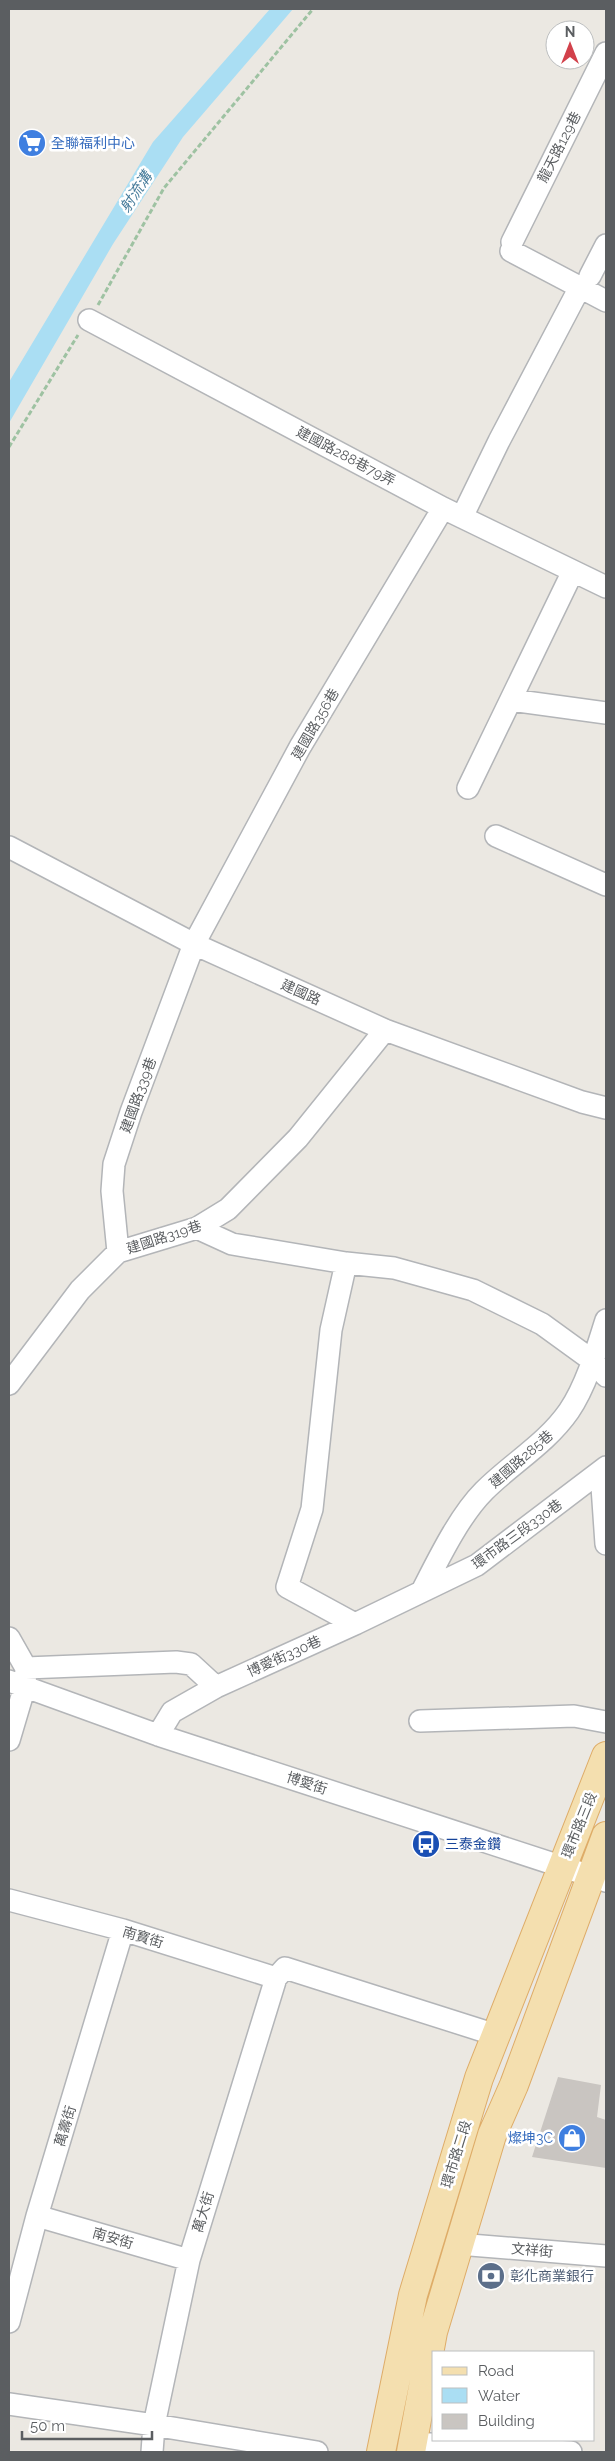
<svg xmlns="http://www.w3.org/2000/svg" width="615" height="2461" font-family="Raleway,'Noto Sans TC',sans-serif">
	<rect width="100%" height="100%" fill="#ebe8e2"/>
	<!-- water -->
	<path fill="#aadef3" d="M270,9H293L183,137L113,244L9,423V382L153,142Z"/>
	<!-- building -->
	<path fill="#c9c5c1" d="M558,2077L601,2085L597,2117L606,2120V2168L532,2157Z"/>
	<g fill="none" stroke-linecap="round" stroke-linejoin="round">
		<defs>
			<path id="minor" d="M512,242L606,53
				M511,251L606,301
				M590,276L606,245
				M89,320L443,508L606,587
				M462,517L499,441L580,287
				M511,700L606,713
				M468,788L573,571
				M496,836L606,885
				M9,847L194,944L385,1030L582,1102L606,1108
				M197,1228L232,1244L346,1263L394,1268L473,1290L542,1324L593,1361L606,1376
				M118,1252L112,1191L114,1164L131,1112L194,944L300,747L443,508
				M346,1263L331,1330L312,1509L287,1587L355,1624
				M9,1384L80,1290L118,1252L197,1228L228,1209L298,1138L385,1030
				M601,1472L606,1544
				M422,1591C438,1560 459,1516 484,1491C512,1463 546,1444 569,1411C586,1386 597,1349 606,1320
				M9,1638L26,1668L25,1686L9,1740
				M26,1668L176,1662L191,1664L216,1687
				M9,1681L158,1735L606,1881
				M420,1721L574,1716L606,1722
				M158,1735L172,1712L216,1687L355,1624L477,1565L606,1467
				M9,1900L123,1930L276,1978
				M37,2216L189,2260
				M458,2244L606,2256
				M9,2322L37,2216L123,1930
				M9,2404L154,2425L317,2452
				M412,2443L571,2452
				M152,2452L154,2425L189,2260L276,1978L285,1968L496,2035"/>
			<path id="major" d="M381,2452L413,2295L479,2078L606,1756
				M411,2452L433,2332L492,2135L514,2085L606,1836"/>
		</defs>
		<!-- minor casing -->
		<use href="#minor" stroke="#b3b5b8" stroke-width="24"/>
		<!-- major casing -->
		<use href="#major" stroke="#deac68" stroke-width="30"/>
		<!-- path -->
		<path stroke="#9ec2a2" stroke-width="3" stroke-dasharray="5 2.5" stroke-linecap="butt" d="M98,305L164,188L313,9
			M9,447L78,335"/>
		<!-- minor -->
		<use href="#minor" stroke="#fff" stroke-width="21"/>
		<!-- major -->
		<use href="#major" stroke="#f4dfaf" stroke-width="28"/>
	</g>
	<!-- icons -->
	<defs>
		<symbol id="supermarket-disc" viewBox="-11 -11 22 22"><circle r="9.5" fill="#3f7fe0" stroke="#fff"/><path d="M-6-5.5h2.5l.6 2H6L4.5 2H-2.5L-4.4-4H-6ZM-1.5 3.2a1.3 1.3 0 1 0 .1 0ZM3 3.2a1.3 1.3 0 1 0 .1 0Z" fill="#fff"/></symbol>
		<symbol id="bus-disc" viewBox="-11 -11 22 22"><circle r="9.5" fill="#1a4fb4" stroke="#fff"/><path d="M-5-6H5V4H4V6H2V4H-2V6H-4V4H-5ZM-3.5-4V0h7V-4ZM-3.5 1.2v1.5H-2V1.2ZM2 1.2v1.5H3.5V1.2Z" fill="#fff"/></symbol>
		<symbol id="shop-disc" viewBox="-11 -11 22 22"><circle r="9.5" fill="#3f7fe0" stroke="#fff"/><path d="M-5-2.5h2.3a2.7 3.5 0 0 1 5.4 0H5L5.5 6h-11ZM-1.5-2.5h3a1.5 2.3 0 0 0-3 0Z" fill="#fff"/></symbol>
		<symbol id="bank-disc" viewBox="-11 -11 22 22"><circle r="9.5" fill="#5c6f8a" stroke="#fff"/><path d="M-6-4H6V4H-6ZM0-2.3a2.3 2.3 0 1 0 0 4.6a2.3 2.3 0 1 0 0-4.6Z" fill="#fff"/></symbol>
	</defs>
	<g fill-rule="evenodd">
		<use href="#supermarket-disc" x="16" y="127" width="32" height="32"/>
		<use href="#bus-disc" x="410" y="1828" width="32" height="32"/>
		<use href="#shop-disc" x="556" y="2122" width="32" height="32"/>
		<use href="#bank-disc" x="475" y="2260" width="32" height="32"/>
	</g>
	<g text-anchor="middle" stroke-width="5" stroke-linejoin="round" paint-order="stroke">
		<!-- shop labels -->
		<g font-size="14" fill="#366cbe" stroke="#fff" text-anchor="start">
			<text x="51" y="148">全聯福利中心</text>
			<text x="553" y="2143" text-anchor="end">燦坤3C</text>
		</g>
		<!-- street labels -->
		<g font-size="14" fill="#5b5e61" stroke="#fff">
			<text transform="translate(559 147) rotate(-63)" y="5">龍天路129巷</text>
			<text transform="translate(346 456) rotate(28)" y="5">建國路288巷79弄</text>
			<text transform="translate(315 724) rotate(-60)" y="5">建國路356巷</text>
			<text transform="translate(301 992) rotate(24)" y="5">建國路</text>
			<text transform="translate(138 1095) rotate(-70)" y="5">建國路339巷</text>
			<text transform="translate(164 1237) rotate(-18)" y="5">建國路319巷</text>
			<text transform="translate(521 1459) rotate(-41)" y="5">建國路285巷</text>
			<text transform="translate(517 1534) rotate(-36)" y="5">環市路三段330巷</text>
			<text transform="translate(284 1656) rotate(-24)" y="5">博愛街330巷</text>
			<text transform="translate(307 1783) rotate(18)" y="5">博愛街</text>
			<text transform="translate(579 1825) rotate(-68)" y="5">環市路三段</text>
			<text transform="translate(143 1937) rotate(17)" y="5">南寶街</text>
			<text transform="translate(65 2126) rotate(-73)" y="5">萬壽街</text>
			<text transform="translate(456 2154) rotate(-73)" y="5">環市路二段</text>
			<text transform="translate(203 2212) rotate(-73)" y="5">萬大街</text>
			<text transform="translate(113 2238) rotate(16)" y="5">南安街</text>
			<text transform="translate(532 2250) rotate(5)" y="5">文祥街</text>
		</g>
		<!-- transit labels -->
		<g font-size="14" fill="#164399" stroke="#fff" text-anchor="start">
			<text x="445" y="1849">三泰金鑽</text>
		</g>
		<!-- service labels -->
		<g font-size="14" fill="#4e5e75" stroke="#fff" text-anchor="start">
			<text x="510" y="2281">彰化商業銀行</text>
		</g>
		<!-- water labels -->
		<g font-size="15" font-style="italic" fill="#477c9b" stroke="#fff">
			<text transform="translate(136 192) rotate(-57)" y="5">射流溝</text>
		</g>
	</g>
	<!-- border -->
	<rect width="615" height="2461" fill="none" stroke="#5b5e61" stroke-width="20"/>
	<!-- legend -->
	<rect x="432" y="2351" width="162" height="90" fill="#ffffff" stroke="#bdbfc0"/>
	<rect x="442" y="2367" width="25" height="8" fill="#f4dfaf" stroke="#bdbfc0"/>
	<text x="478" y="2376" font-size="15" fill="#5b5e61">Road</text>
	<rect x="442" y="2388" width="25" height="15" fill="#aadef3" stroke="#bdbfc0"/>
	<text x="478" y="2401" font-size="15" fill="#5b5e61">Water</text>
	<rect x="442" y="2414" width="25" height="15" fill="#c9c5c1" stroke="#bdbfc0"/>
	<text x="478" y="2426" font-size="15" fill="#5b5e61">Building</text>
	<!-- north arrow -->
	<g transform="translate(570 45)"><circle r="24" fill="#ffffff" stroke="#bdbfc0"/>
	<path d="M0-4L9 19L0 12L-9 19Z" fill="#d2414b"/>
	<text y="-8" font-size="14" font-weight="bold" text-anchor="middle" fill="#5b5e61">N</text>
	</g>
	<!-- scale -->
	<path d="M22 2431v8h130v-8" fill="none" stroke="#5b5e61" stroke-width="2.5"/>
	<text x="30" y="2431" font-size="15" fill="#5b5e61" stroke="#ffffff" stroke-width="4" paint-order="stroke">50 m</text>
</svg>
